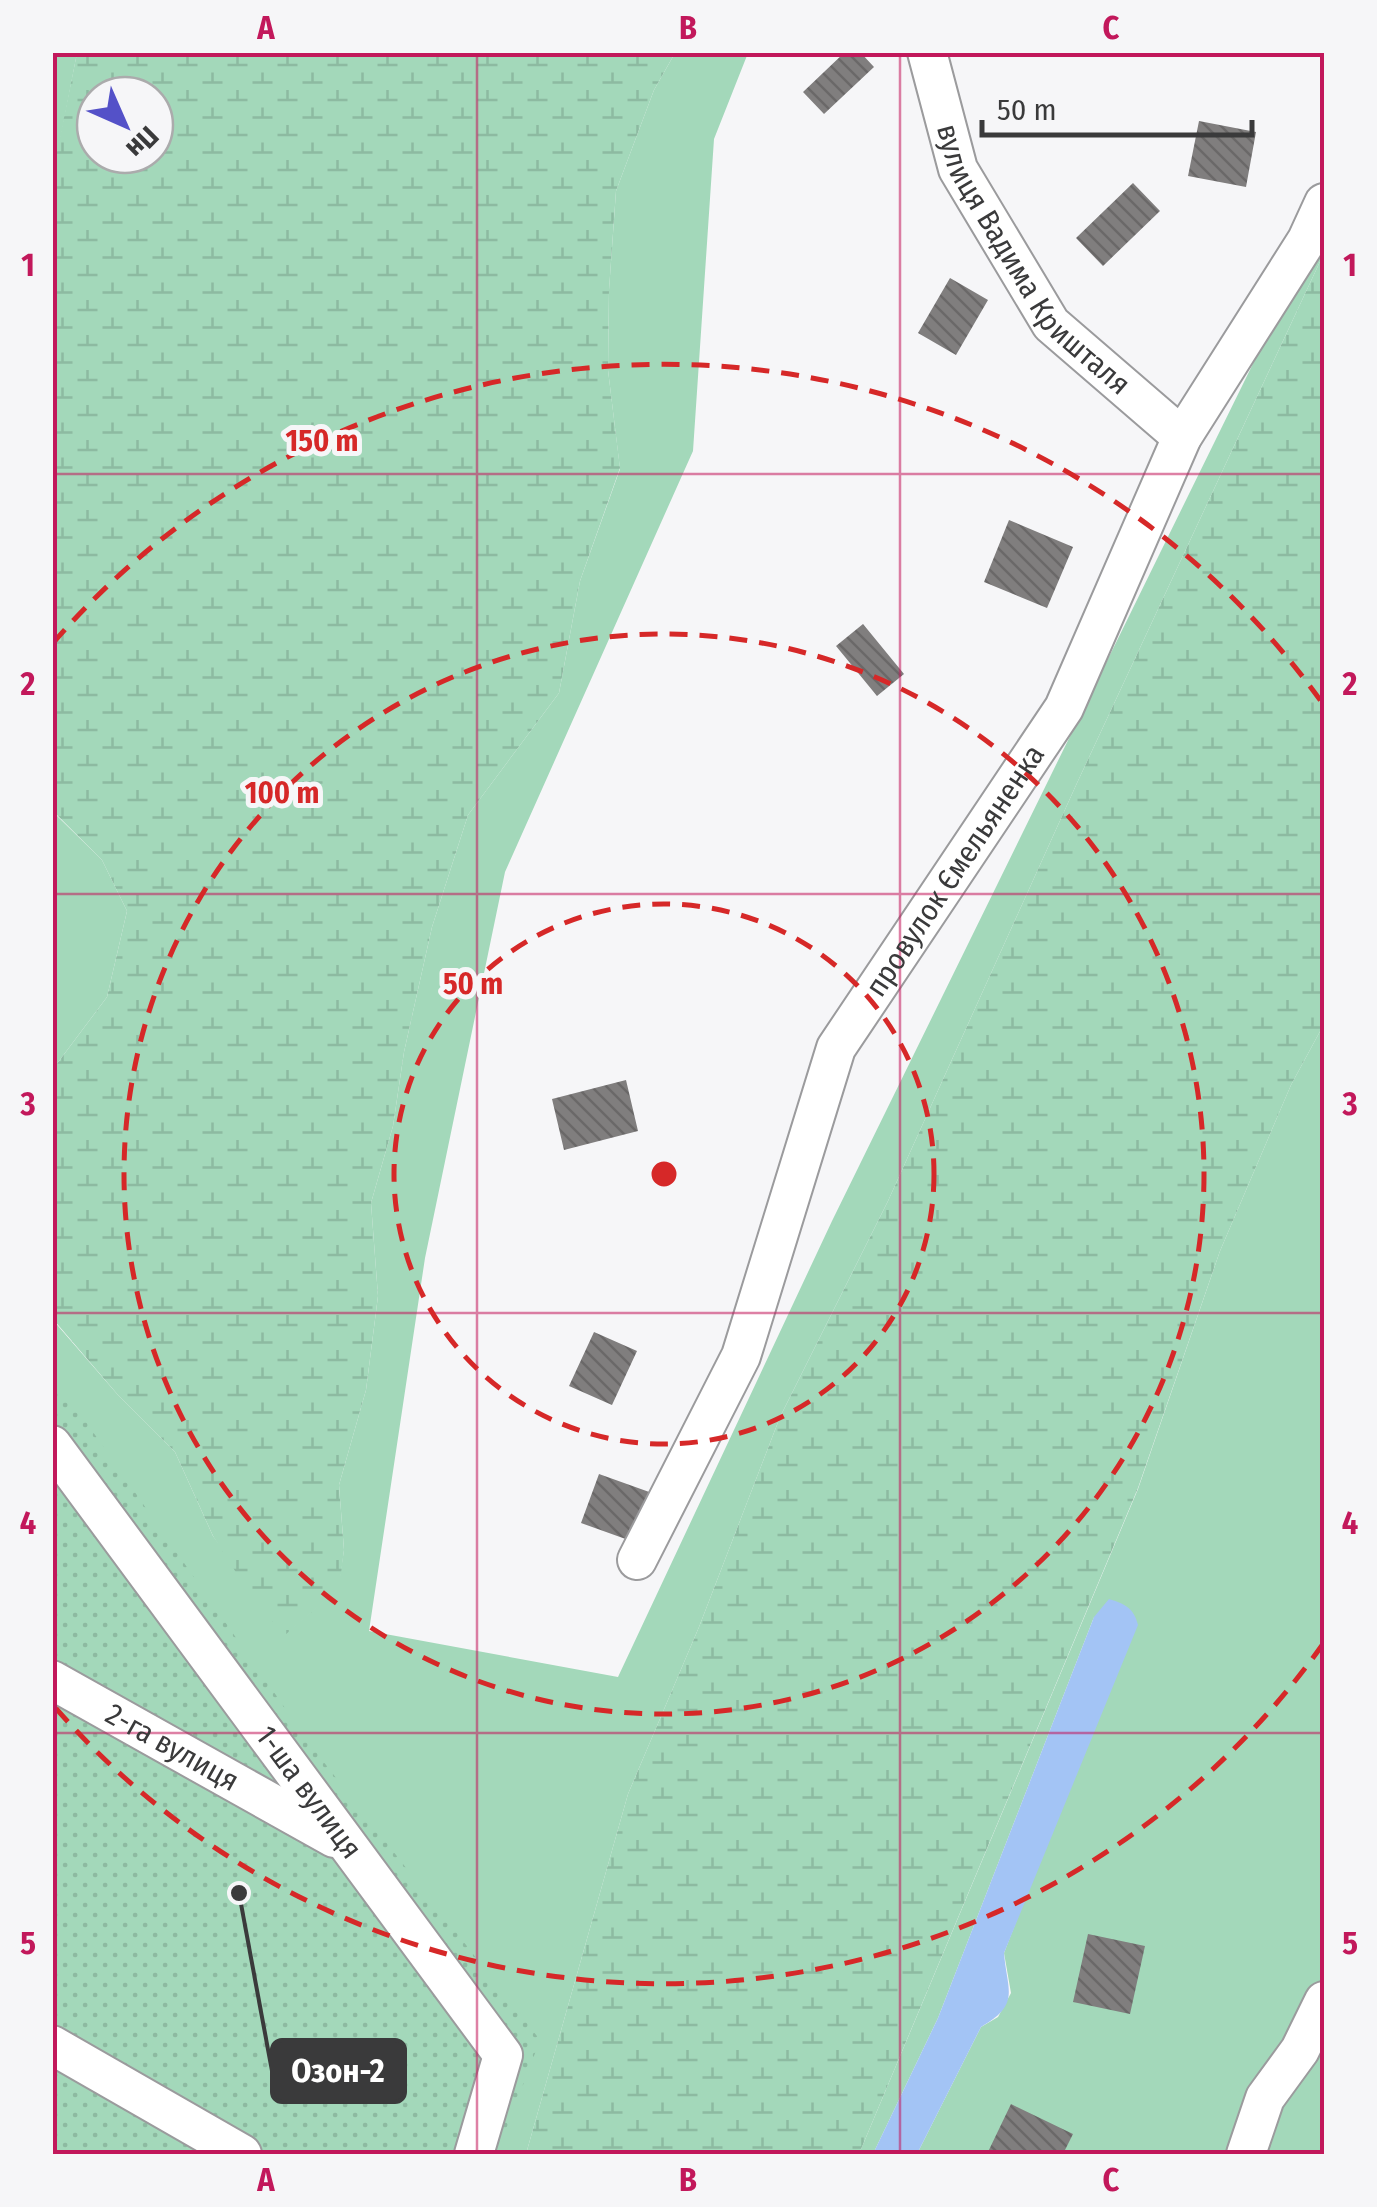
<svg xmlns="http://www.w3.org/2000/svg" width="1377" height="2207" font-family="'Fira Sans Condensed',sans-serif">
	<defs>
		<pattern id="wetland-marsh" width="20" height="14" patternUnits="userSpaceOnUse" patternTransform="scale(2.5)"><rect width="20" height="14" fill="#a3d8ba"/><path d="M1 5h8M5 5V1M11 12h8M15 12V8" fill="none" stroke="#8dbaa1"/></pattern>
		<pattern id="garden-dots" width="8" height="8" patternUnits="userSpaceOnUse" patternTransform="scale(2.5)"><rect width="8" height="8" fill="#a3d8ba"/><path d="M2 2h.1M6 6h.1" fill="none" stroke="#8dbaa1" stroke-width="1.8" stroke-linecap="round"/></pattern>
		<pattern id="building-back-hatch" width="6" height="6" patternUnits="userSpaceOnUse" patternTransform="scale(2.5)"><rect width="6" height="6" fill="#807e7e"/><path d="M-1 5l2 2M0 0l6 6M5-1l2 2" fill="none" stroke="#6a6868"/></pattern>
	</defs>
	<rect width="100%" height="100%" fill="#f6f6f8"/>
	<!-- grass -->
	<path fill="#a3d8ba" d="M53,53H77L53,177Z
		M675,53H748L714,139L693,451L505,872L425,1258L369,1631L618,1677L832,1221L1324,219V253L1077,783L888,1201L780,1417L699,1627L628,1794L526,2154H53L52,1319L118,1395L175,1452L213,1536L285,1634L338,1589L344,1550L339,1485L366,1390L378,1296L371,1203L393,1126L404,1052L432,927L468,815L559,693L580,581L620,469L608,370L609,290L616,191L654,90Z
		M52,811L102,860L127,911L107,997L53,1069Z
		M1324,1024V2154H917L981,2027L998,2017L1011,1993L1004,1953L1051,1831L1094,1617L938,2018L873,2154H859L1138,1489L1220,1251L1291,1085Z"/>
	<!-- wetland -->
	<path fill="url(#wetland-marsh)" fill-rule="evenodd" d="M77,53H675L654,90L616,191L609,290L608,370L620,468L580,581L559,693L468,815L432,927L404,1052L393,1126L371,1203L378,1296L366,1390L339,1485L344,1550L339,1589L285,1635L254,1601L213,1536L175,1452L118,1395L53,1319V1069L107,997L127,911L102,860L53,811L52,177ZM95,95H155V155H95Z
		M1324,253V1024L1291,1085L1220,1251L1138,1488L859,2154H526L628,1794L699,1627L780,1417L888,1201L1077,783Z"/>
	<!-- garden -->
	<path fill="url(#garden-dots)" d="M52,1373L312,1747L540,2040L497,2154H53Z"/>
	<!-- water -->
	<path fill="#a3c4f5" d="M1109,1599C1125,1604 1134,1608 1138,1625L1004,1953C1007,1991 1021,2004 981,2027L917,2154H873L938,2018L1094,1617Z"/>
	<!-- building -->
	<path fill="url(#building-back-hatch)" d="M845,52H860L874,67L824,114L803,92Z
		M1199,121L1256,132L1246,187L1188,176Z
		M1133,183L1160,211L1103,266L1076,238Z
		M950,278L988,300L956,355L918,333Z
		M1009,520L1073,547L1047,608L984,582Z
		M863,624L904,674L877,696L836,646Z
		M626,1080L638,1131L564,1150L552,1099Z
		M594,1332L637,1351L612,1405L569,1386Z
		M599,1474L652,1493L634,1542L581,1523Z
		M1088,1934L1145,1946L1130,2014L1073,2002Z
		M1011,2104L1073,2134L1063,2154H987Z"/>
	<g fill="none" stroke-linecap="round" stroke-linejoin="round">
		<defs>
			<g id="minor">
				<path id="s1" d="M927,52L958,169L1051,324L1182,437"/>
				<path id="s2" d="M52,1445L503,2055L474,2154"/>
				<path id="s3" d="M637,1560L741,1356L836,1048L1064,708L1182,437L1307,240L1324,203"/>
				<path id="s4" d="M52,1680L334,1838"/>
				<path d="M52,2045L242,2154"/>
				<path d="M1246,2154L1265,2098L1300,2050L1324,2001"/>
			</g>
		</defs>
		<!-- minor casing -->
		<use href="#minor" stroke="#9b9b9d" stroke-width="42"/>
		<!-- minor -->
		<use href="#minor" stroke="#fff" stroke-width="38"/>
	</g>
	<!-- grid -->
	<path fill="none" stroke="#c2185b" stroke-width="2.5" stroke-opacity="0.55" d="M477,52V2154M900,52V2154M52,474H1324M52,894H1324M52,1313H1324M52,1733H1324"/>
	<!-- distance rings -->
	<g fill="none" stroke="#d62828" stroke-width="5" stroke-dasharray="18 12">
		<circle cx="664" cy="1174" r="270"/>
		<circle cx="664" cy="1174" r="540"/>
		<path d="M1323 1644A809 809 0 0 1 53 1705M53 643A809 809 0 0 1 1323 704"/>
	</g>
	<g text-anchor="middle" stroke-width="10" stroke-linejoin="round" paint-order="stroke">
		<!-- street labels -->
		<g font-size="30" fill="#3a3a3b" stroke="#f6f6f8">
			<text dy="10" stroke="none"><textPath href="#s1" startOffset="238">вулиця Вадима Кришталя</textPath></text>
			<text dy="10" stroke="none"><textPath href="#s3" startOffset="765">провулок Ємельяненка</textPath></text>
			<text dy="10" stroke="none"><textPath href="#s4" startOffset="138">2-га вулиця</textPath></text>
			<text dy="10" stroke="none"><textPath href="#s2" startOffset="432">1-ша вулиця</textPath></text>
		</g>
	</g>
	<circle cx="664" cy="1174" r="15" fill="#d62828" stroke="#f6f6f8" stroke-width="5"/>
	<g font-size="30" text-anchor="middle" font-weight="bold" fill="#d62828" stroke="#f6f6f8" stroke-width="10" stroke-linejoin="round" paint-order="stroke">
		<text x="322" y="451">150 m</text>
		<text x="282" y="803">100 m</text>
		<text x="473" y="994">50 m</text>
	</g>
	<!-- callouts -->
	<path fill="none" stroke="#3a3a3b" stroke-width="4" d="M239 1893L272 2071"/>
	<circle fill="#3a3a3b" stroke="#f6f6f8" stroke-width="4" cx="239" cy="1893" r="10"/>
	<rect fill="#3a3a3b" stroke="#3a3a3b" stroke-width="4" x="272" y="2040" width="133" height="62" rx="10"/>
	<g font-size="32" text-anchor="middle" font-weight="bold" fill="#fff">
		<text x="338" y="2082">Озон-2</text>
	</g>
	<!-- border -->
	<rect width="1377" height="2207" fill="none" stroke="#f6f6f8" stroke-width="110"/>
	<!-- north arrow -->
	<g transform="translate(125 125) rotate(135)"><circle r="48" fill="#f6f6f8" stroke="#ababac" stroke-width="2.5"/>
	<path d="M0-8L18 38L0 25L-18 38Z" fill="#5451c8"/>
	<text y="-15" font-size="28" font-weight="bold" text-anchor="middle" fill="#3a3a3b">Пн</text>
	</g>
	<!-- scale -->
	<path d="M982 120v15h270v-15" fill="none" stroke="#3a3a3b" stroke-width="5"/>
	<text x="997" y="120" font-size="30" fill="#3a3a3b" stroke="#f6f6f8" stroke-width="8" paint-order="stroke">50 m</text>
	<rect x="55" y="55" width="1267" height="2097" fill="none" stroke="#c2185b" stroke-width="4"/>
	<g font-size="32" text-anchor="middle" font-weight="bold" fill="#c2185b">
		<text x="266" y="39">A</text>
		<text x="688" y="39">B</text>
		<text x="1111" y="39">C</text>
		<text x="28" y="276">1</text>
		<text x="1350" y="276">1</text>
		<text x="28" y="695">2</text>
		<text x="1350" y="695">2</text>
		<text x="28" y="1115">3</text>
		<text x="1350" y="1115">3</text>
		<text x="28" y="1534">4</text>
		<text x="1350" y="1534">4</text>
		<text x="28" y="1954">5</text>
		<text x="1350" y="1954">5</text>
		<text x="266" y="2191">A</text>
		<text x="688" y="2191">B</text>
		<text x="1111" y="2191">C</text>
	</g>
</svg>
